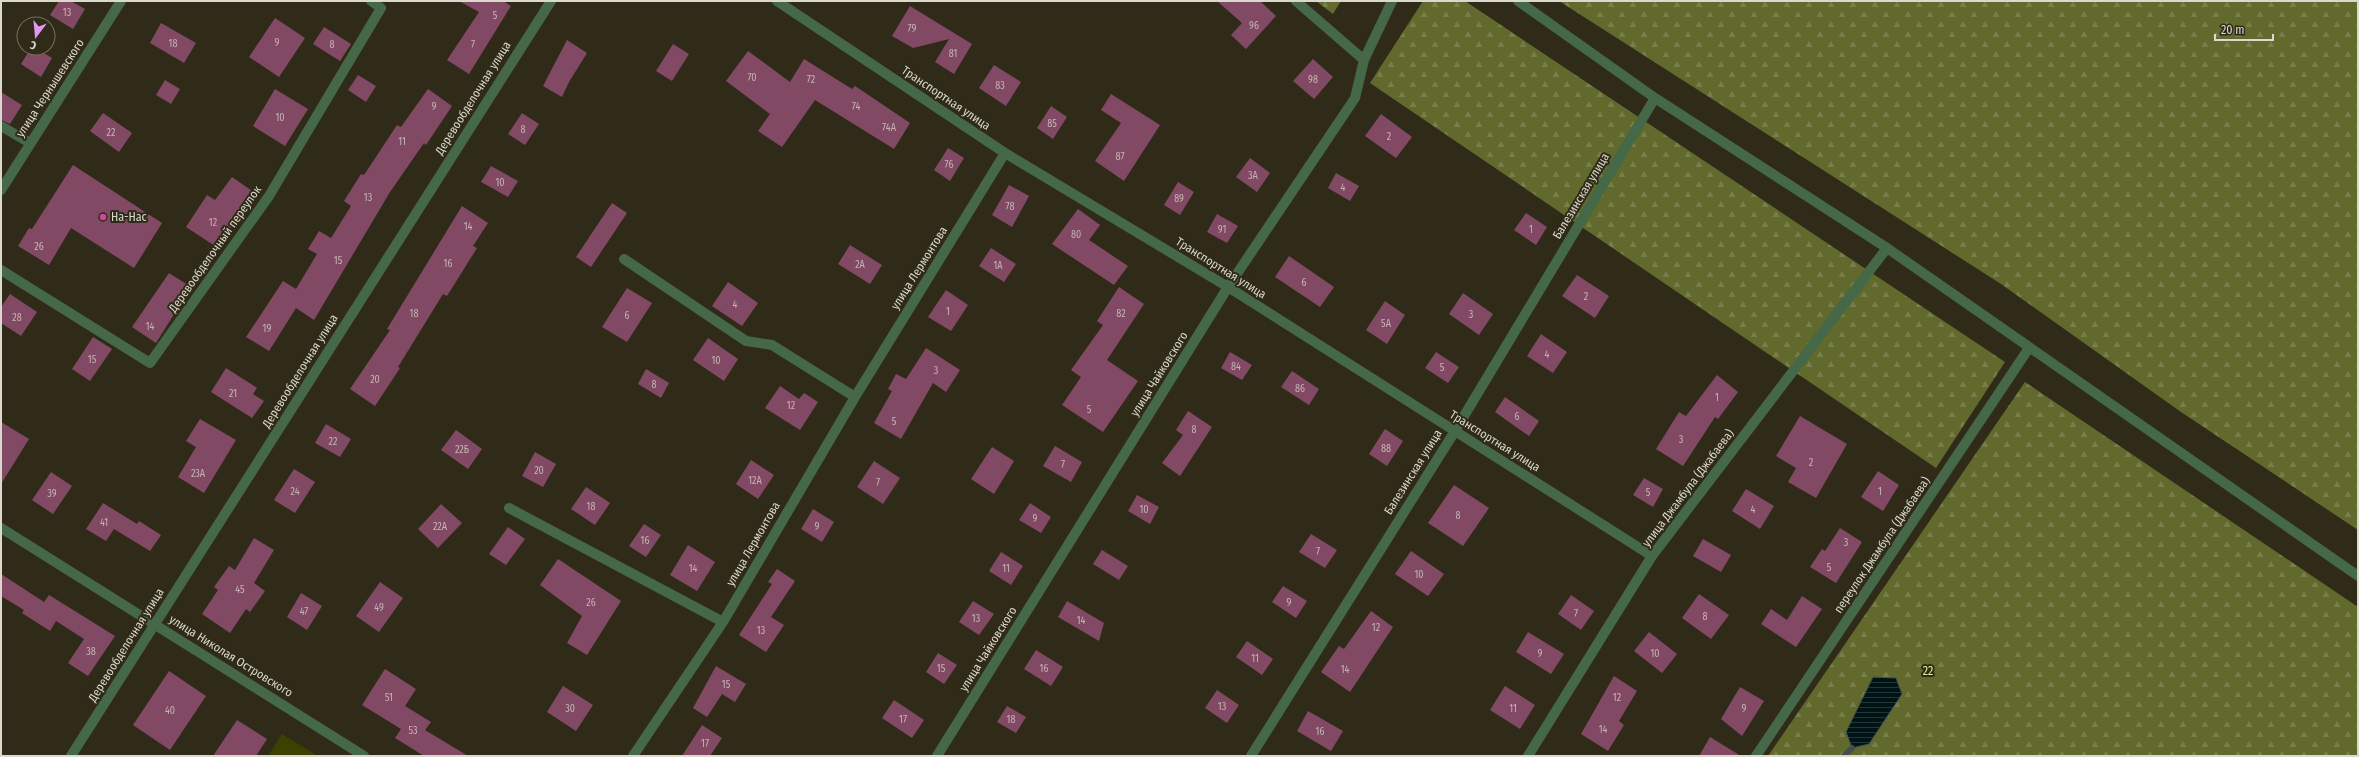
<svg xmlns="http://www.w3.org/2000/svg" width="2359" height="757" font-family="'Fira Sans Condensed',sans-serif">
	<defs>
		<pattern id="forest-firs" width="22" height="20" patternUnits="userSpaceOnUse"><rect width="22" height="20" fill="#61692d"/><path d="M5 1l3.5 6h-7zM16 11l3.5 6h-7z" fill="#777e4a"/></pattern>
		<pattern id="water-rules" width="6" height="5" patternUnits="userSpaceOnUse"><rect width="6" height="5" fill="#001416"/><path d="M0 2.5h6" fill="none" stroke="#253537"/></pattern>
	</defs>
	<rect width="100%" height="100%" fill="#302b19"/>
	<!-- green -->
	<path fill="#3b4100" d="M282,734L318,756H268Z"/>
	<!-- forest -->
	<path fill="url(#forest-firs)" d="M1316,1H1341L1333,14Z
		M1423,1H1465L2005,362L1936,468L1370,83Z
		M1559,1H2358V530L2181,412L2001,284Z
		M2025,382L2358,607V756H1768Z"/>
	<!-- water -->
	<path fill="url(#water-rules)" stroke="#424f4d" d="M1873,677L1896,678L1902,694L1869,744L1852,748L1846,732Z"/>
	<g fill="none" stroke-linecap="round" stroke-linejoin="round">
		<!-- stream -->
		<path stroke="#424f4d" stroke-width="6" d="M1844,756L1852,748"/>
	</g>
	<!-- building -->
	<path fill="#824964" d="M59,1H71L85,9L73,29L50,15Z
		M459,1H503L511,6L469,74L447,60L479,12Z
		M1217,1H1260L1276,16L1246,49L1231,35L1242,23Z
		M910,6L972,44L954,74L935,62L949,39L913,48L892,36Z
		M275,18L305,38L279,77L249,57Z
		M161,23L196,43L184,63L150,43Z
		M324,27L351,44L340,61L313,44Z
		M567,40L587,53L569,82L562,97L543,86Z
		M673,44L689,54L672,81L656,71Z
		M31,48H36L52,58L41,77L21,64Z
		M748,51L790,82L804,59L852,89L855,86L910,123L894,149L815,100L782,147L758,131L770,114L726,81Z
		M1313,59L1333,77L1314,99L1293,81Z
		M994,65L1021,82L1006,106L979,88Z
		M358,75L376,86L366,102L348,90Z
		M165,80L180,89L171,104L156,95Z
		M275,89L308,109L285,146L253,126Z
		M428,89L452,106L426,145L424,143L390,192L314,320L296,308L269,351L246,337L283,281L296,289L317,254L308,249L319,231L331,238L351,206L344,201L361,174L364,175L397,125L401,127Z
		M1,92L22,105L10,124L1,120Z
		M1111,94L1160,125L1124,181L1095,161L1121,123L1101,110Z
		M1051,106L1067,117L1053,139L1037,128Z
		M103,113L132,133L119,152L90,131Z
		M522,113L539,124L525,145L508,134Z
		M1381,114L1412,137L1396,158L1365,136Z
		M948,148L964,158L950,181L934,170Z
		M1250,158L1270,173L1257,192L1236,177Z
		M73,165L162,223L134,268L71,228L49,265L18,246L29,228L32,229Z
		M491,166L518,181L508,197L481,182Z
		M1336,173L1359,186L1350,201L1328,188Z
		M232,177L255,193L218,248L186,227L207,195L215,200Z
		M1178,182L1194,192L1180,215L1164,205Z
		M1009,185L1029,196L1012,227L992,215Z
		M612,203L627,213L591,267L576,257Z
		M462,206L488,223L473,246L477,248L447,296L443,294L398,367L400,368L375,406L350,389L390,330L387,329Z
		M1078,209L1100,225L1089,240L1128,266L1114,285L1052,244Z
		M1526,213L1547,227L1536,245L1514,230Z
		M1217,214L1238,226L1227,243L1207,232Z
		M850,245L882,265L870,284L838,264Z
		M991,248L1016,264L1004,282L979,266Z
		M1289,256L1334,287L1320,307L1275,277Z
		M169,273L191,287L156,343L132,327Z
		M1577,275L1609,296L1595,318L1562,296Z
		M728,282L758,303L742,326L712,306Z
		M1119,287L1144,304L1107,360L1138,381L1103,432L1062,405L1081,377L1071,370L1103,325L1097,321Z
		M627,288L652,303L627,342L602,327Z
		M946,290L968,305L951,331L928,317Z
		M1463,293L1493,314L1479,335L1449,314Z
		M10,294L37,312L21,336L1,323V307Z
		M1385,301L1405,315L1387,344L1366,330Z
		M1541,334L1567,352L1553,373L1527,356Z
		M93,337L112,349L90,381L72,369Z
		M708,338L738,359L724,381L693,360Z
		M926,348L960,370L946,392L933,383L901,439L874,423L892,391L888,389L896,374L906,379Z
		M1230,352L1252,365L1242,380L1221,368Z
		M1436,352L1459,367L1448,383L1425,368Z
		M226,368L257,388L253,394L264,401L252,418L211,392Z
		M646,369L669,383L661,398L638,384Z
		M1292,371L1319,389L1309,405L1281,387Z
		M1717,375L1738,392L1718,419L1715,417L1683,466L1656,449L1679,412L1686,416Z
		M780,386L799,399L804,393L818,402L800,430L765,408Z
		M1505,397L1539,421L1529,436L1495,412Z
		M1188,411L1212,427L1180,476L1162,463L1183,435L1176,430Z
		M1800,416L1847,444L1816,498L1788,482L1796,468L1776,456Z
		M200,419L236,440L204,493L178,477L196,447L186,441Z
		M1,422L29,439L1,484Z
		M326,424L351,439L340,457L315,443Z
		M1385,429L1403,441L1387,466L1369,454Z
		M456,430L482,449L468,469L441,450Z
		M1055,446L1082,462L1071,482L1043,466Z
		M992,447L1014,461L994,494L971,479Z
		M535,452L556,464L543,487L522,476Z
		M751,460L774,475L758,499L736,484Z
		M874,461L900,478L883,504L857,487Z
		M294,469L315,482L295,513L274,500Z
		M1878,471L1899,485L1883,511L1861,497Z
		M51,472L72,486L53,514L32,500Z
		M1644,478L1663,489L1653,507L1633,495Z
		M1454,485L1489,508L1463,546L1428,523Z
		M586,487L610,503L595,525L571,509Z
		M1746,489L1774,506L1760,529L1732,511Z
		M1137,495L1159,507L1150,524L1128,511Z
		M103,503L137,524L139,521L161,535L150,551L114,529L106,541L86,529Z
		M1030,503L1051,517L1041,533L1019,520Z
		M441,504L462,523L438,548L418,529Z
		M813,509L834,522L822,542L801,529Z
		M644,524L661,535L646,557L629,546Z
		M508,527L525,539L506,565L489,554Z
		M1840,528L1862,542L1836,583L1810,567L1822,549L1825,551Z
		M1311,534L1337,550L1325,568L1299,552Z
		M254,538L274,550L254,583L265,591L250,612L246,609L230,633L202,614L218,590L214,587L229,566L235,570Z
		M1703,539L1731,555L1721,572L1693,556Z
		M688,545L715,562L697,591L670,575Z
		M1102,550L1128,566L1119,580L1093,564Z
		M1411,551L1444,574L1428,596L1395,574Z
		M1001,552L1023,566L1011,585L989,571Z
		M558,559L621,601L587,655L567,643L582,616L540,585Z
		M777,569L795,581L771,617L784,625L766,652L739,635L772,584L768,582Z
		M1,574L44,602L49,595L115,636L88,676L68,663L84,639L56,621L50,631L22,613L24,610L1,596Z
		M380,582L403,598L379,632L356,616Z
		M1283,586L1307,601L1296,618L1272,602Z
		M301,593L322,606L307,630L287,617Z
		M1699,594L1729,615L1711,639L1682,618Z
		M1571,595L1594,611L1581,630L1558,614Z
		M1802,596L1822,609L1796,647L1761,624L1771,609L1787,620Z
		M973,601L994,614L979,635L959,622Z
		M1067,601L1104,623L1099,641L1058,617Z
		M1371,611L1393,627L1350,692L1321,672L1339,646L1344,649Z
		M1528,632L1564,654L1551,674L1516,652Z
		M1649,632L1677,654L1662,673L1634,651Z
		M1247,641L1273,659L1262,675L1236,657Z
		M1036,650L1063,667L1051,686L1024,669Z
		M938,653L957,665L944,684L926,672Z
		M716,666L746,684L735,702L722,694L707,717L693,708Z
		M385,669L416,689L405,706L431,722L425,730L468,756H424L395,738L401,729L362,705Z
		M169,671L206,696L170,750L133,725Z
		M1614,676L1637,691L1619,721L1624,725L1608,751L1581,734Z
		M563,686L593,705L576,731L547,712Z
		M1505,686L1535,705L1520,729L1490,710Z
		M1740,687L1764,701L1742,736L1721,719Z
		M1217,690L1239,705L1227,723L1205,708Z
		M894,700L924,720L912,738L882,718Z
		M1007,706L1026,717L1016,733L997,722Z
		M1308,711L1343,731L1331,751L1297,731Z
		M237,720L267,739L256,756H213Z
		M702,725L722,738L710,756H682Z
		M1710,737L1741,756H1699Z"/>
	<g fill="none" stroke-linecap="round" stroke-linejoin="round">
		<!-- minor -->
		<path stroke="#446848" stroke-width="10" d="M777,1L1005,153L1228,287L1652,556
			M1296,1L1364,60
			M1518,1L1655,98L1887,248L2358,576
			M1,126L30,143
			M1,190L121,1
			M624,259L746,341L772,345L855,397
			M1,270L150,363L269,196L381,8L371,1
			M509,508L723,622
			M1,528L364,756
			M71,756L551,1
			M633,756L723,622L855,397L1005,153
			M937,756L1228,287L1355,98L1364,60L1392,1
			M1251,756L1455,431L1655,98
			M1528,756L1652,556L1887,248
			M1756,756L2029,348"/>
	</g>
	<!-- markers -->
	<circle fill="#d1479c" stroke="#302b19" stroke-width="1.5" cx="103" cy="217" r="4"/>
	<g text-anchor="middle" stroke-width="4" stroke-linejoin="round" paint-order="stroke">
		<!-- number labels -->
		<g font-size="10" fill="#c5b4b3">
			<text x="67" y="16">13</text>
			<text x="495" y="19">5</text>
			<text x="1254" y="29">96</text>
			<text x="912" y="32">79</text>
			<text x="277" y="46">9</text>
			<text x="173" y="47">18</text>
			<text x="332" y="48">8</text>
			<text x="473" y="48">7</text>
			<text x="953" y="57">81</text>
			<text x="752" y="81">70</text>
			<text x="811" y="83">72</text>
			<text x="1313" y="83">98</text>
			<text x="1000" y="89">83</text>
			<text x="434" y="110">9</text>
			<text x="856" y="110">74</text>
			<text x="280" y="121">10</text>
			<text x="1052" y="127">85</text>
			<text x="889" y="131">74А</text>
			<text x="523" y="133">8</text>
			<text x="111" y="136">22</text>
			<text x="1389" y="140">2</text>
			<text x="402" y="145">11</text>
			<text x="1120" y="160">87</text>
			<text x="949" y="168">76</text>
			<text x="1253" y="179">3А</text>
			<text x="500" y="186">10</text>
			<text x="1343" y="191">4</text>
			<text x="368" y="201">13</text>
			<text x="1179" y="202">89</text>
			<text x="1010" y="210">78</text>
			<text x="213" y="226">12</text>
			<text x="468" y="230">14</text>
			<text x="1222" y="233">91</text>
			<text x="1531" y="233">1</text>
			<text x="1076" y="238">80</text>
			<text x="39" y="250">26</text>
			<text x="338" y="264">15</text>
			<text x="448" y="267">16</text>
			<text x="860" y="268">2А</text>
			<text x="998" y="269">1А</text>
			<text x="1304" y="286">6</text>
			<text x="1586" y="300">2</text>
			<text x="735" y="308">4</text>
			<text x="948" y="315">1</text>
			<text x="414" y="317">18</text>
			<text x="1121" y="317">82</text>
			<text x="1471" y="318">3</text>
			<text x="627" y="319">6</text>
			<text x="17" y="321">28</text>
			<text x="1386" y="327">5А</text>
			<text x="150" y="330">14</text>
			<text x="267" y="332">19</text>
			<text x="1547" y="358">4</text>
			<text x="92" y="363">15</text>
			<text x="716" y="364">10</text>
			<text x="1236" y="370">84</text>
			<text x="1442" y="371">5</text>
			<text x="936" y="374">3</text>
			<text x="375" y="383">20</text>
			<text x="654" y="388">8</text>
			<text x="1300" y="392">86</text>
			<text x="233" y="397">21</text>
			<text x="1717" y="401">1</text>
			<text x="791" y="409">12</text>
			<text x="1089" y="413">5</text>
			<text x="1517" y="420">6</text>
			<text x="894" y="425">5</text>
			<text x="1194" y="433">8</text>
			<text x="1681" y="443">3</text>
			<text x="333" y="445">22</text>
			<text x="1386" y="452">88</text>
			<text x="462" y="453">22Б</text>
			<text x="1811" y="466">2</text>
			<text x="1063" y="468">7</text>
			<text x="539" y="474">20</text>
			<text x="198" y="477">23А</text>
			<text x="755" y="484">12А</text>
			<text x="878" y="486">7</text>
			<text x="295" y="495">24</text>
			<text x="1880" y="495">1</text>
			<text x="1648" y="496">5</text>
			<text x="52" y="497">39</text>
			<text x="591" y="510">18</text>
			<text x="1144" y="513">10</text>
			<text x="1753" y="513">4</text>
			<text x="1458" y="519">8</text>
			<text x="1035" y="522">9</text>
			<text x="104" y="526">41</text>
			<text x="440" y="530">22А</text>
			<text x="817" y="530">9</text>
			<text x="645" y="544">16</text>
			<text x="1846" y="546">3</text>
			<text x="1318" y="555">7</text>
			<text x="1829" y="571">5</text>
			<text x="693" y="572">14</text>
			<text x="1006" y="572">11</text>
			<text x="1419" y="578">10</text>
			<text x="240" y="593">45</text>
			<text x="591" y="606">26</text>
			<text x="1289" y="606">9</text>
			<text x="379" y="611">49</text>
			<text x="304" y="615">47</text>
			<text x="1576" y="617">7</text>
			<text x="1705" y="620">8</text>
			<text x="976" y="622">13</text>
			<text x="1081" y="624">14</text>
			<text x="1376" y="631">12</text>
			<text x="761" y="634">13</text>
			<text x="91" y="655">38</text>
			<text x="1540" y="657">9</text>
			<text x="1655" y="657">10</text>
			<text x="1255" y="662">11</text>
			<text x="941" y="672">15</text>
			<text x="1044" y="672">16</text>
			<text x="1345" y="673">14</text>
			<text x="726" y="688">15</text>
			<text x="389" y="701">51</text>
			<text x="1617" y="701">12</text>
			<text x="1222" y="710">13</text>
			<text x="570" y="712">30</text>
			<text x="1513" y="712">11</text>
			<text x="1744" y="712">9</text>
			<text x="170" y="714">40</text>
			<text x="903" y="723">17</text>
			<text x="1011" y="723">18</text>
			<text x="1603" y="733">14</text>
			<text x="413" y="734">53</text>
			<text x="1320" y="735">16</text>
			<text x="705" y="747">17</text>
		</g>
		<!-- street labels -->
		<g font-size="12" fill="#dbd8cd" stroke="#302b19">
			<text transform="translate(50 88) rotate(-57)" y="4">улица Чернышевского</text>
			<text transform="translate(473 98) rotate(-58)" y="4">Деревообделочная улица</text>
			<text transform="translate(946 98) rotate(34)" y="4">Транспортная улица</text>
			<text transform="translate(1581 196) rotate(-59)" y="4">Балезинская улица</text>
			<text transform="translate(215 249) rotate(-55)" y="4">Деревообделочный переулок</text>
			<text transform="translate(919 268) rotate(-58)" y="4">улица Лермонтова</text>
			<text transform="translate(1221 268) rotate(32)" y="4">Транспортная улица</text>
			<text transform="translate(300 371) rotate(-58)" y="4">Деревообделочная улица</text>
			<text transform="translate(1159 374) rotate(-58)" y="4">улица Чайковского</text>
			<text transform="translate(1495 441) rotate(32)" y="4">Транспортная улица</text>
			<text transform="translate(1413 472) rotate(-58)" y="4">Балезинская улица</text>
			<text transform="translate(1688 488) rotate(-53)" y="4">улица Джамбула (Джабаева)</text>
			<text transform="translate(753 544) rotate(-60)" y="4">улица Лермонтова</text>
			<text transform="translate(1882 545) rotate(-56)" y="4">переулок Джамбула (Джабаева)</text>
			<text transform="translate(126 645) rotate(-58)" y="4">Деревообделочная улица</text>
			<text transform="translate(988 649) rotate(-58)" y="4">улица Чайковского</text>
			<text transform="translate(231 656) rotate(32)" y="4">улица Николая Островского</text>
		</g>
		<!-- poi labels -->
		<g font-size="12" fill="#dbd8cd" stroke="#302b19" text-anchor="start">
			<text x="111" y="221">На-Нас</text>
		</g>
		<!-- park labels -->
		<g font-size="12" fill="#e0ee94" stroke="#302b19">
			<text x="1928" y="675">22</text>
		</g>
	</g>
	<!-- border -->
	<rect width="2359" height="757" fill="none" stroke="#dbd8cd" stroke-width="4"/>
	<!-- north arrow -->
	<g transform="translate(36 36) rotate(196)"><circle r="19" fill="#302b19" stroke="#747061"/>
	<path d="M0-3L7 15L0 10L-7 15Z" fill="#de98f3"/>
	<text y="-6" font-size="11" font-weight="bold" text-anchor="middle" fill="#dbd8cd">С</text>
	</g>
	<!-- scale -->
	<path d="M2215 34v6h58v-6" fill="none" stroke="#dbd8cd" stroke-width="2"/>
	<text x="2221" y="34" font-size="12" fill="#dbd8cd" stroke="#302b19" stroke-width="3" paint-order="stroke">20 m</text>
</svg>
